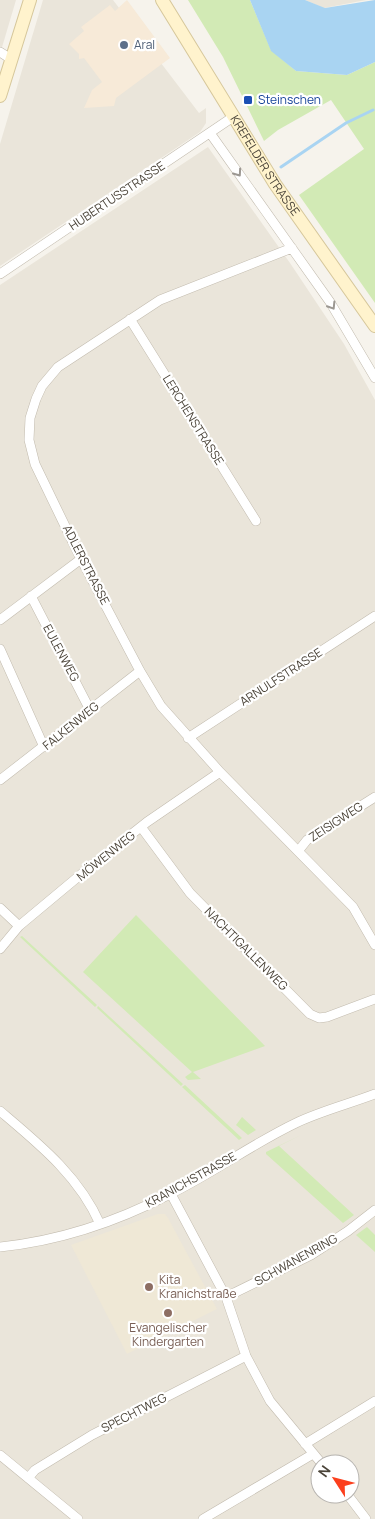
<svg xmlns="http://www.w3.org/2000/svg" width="375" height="1519" font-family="Manrope,sans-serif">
	<rect width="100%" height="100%" fill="#f6f3ec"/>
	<!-- residential -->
	<path fill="#eae5da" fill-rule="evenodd" d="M0,0H16L0,54Z
		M43,0H113L199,113L206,108V123L200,132L0,266V144Z
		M305,0H366L324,8Z
		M208,147L290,263L344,344L375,400V1519H0V285ZM320,1464H350V1494H320Z"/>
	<!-- commercial -->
	<path fill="#f7ead8" d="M127,0L170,58L116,98L114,106L84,108L92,90L102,82L84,58L79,59V54L69,44L84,31L81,27L110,5L115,11Z"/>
	<!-- education -->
	<path fill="#efe8d6" d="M158,1214H165L168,1218L217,1309L127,1354L71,1245Z"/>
	<!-- green -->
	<path fill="#d2eab5" d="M188,0H250L271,50L296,71L347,75L375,62V303L299,195L364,149L331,100L278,130L264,141L223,57Z
		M136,915L265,1046L193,1072L201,1079L188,1080L185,1077L192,1072L83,972Z
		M22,936L97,1005L95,1007L20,937Z
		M98,1006L183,1084L181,1086L97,1008Z
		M185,1085L242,1138L239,1140L182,1087Z
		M242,1117L256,1130L248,1135L236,1125Z
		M301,1135L279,1146L354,1215L343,1223L266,1154V1152Z
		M367,1227L375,1235V1252L356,1235Z"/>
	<!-- water -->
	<path fill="#a9d4f2" d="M250,0H305L325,8L375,0V62L347,75L296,71L271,51Z"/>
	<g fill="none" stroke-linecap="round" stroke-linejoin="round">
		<!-- stream -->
		<path stroke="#a9d4f2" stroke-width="3" d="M281,167L346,123L373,110"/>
		<defs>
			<path id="street" d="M0,52L11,59
				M210,133L330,302L375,378
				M292,248L160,300L58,367L42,386L36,399L30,418L29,440L35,464L81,559L140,671L161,706L220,772L353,907L375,945
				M0,274L233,117
				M130,319L256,521
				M31,596L90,710
				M0,620L81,559
				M0,649L44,747
				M188,738L375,616
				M0,780L140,671
				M141,827L190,893L310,1014L319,1018L327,1017L375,999
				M299,850L307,840L375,797
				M0,908L19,926
				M0,949L19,926L85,871L147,822L220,772
				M0,1111C39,1144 79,1176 100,1224
				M171,1194L226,1297L246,1356L270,1401L322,1464
				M0,1247C58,1241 118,1221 170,1194C213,1173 252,1144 296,1123C321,1111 349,1104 375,1094
				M226,1297L311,1255L348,1231L375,1210
				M305,1444L375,1401
				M0,1455L78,1519
				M28,1478L35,1470L92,1435L246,1356
				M347,1494L366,1519
				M203,1519L313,1454"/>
			<g id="secondary">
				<path id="s1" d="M162,0L275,184L375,326"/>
				<path d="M0,96L30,0"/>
			</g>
		</defs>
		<!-- street casing -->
		<use href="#street" stroke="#c2bbae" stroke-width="10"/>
		<!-- secondary casing -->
		<use href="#secondary" stroke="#d6c79b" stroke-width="14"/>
		<!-- street -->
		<use href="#street" stroke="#fff" stroke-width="9"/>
		<!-- secondary -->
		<use href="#secondary" stroke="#fff3cd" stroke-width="12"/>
	</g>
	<!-- one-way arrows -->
	<defs><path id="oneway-chevron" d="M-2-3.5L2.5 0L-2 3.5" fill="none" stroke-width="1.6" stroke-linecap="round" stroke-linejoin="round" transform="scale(1.25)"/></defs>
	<g stroke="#9c9892">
		<use href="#oneway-chevron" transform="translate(238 173) rotate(55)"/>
		<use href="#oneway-chevron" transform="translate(332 306) rotate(58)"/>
	</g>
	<!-- markers -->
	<circle fill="#5c6f8a" stroke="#fff" stroke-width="2" cx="124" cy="45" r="5"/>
	<rect fill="#1a4fb4" stroke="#fff" stroke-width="2" x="243" y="95" width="10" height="10" rx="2.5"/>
	<g fill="#8d6e63" stroke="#fff" stroke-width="2">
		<circle cx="149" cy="1287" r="5"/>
		<circle cx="168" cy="1313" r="5"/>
	</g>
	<g text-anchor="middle" stroke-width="4.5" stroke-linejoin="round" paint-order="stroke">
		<!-- service labels -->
		<g font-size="12" fill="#4e5e75" stroke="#fff" text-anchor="start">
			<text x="134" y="49">Aral</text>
		</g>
		<!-- transit labels -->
		<g font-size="12" fill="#164399" stroke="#fff" text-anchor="start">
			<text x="258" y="104">Steinschen</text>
		</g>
		<!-- street labels -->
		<g font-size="12" fill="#4b4439" stroke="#fff">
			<text dy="4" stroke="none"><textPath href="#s1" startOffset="195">KREFELDER STRASSE</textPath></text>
			<text transform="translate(117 196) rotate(-34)" y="4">HUBERTUSSTRASSE</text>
			<text transform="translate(193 420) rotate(58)" y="4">LERCHENSTRASSE</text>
			<text transform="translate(86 565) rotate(63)" y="4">ADLERSTRASSE</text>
			<text transform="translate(61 653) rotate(62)" y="4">EULENWEG</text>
			<text transform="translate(281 677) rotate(-33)" y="4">ARNULFSTRASSE</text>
			<text transform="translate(71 726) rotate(-39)" y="4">FALKENWEG</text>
			<text transform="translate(336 822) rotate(-33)" y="4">ZEISIGWEG</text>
			<text transform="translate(106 856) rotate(-39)" y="4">MÖWENWEG</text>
			<text transform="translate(246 949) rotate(45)" y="4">NACHTIGALLENWEG</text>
			<text transform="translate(191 1180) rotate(-29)" y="4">KRANICHSTRASSE</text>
			<text transform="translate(296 1260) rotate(-29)" y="4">SCHWANENRING</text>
			<text transform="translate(134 1413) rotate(-27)" y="4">SPECHTWEG</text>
		</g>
		<!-- education labels -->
		<g font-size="12" fill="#785e54" stroke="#fff" text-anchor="start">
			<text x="159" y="1284">Kita<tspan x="159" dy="14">Kranichstraße</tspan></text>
			<text x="168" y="1332" text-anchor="middle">Evangelischer<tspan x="168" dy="14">Kindergarten</tspan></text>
		</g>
	</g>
	<!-- north arrow -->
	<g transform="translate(335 1479) rotate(306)"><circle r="24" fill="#ffffff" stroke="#b7b4b0"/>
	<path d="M0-4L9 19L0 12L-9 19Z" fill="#fc3f1d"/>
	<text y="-8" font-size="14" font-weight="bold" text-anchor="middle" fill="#4b4439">N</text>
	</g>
</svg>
